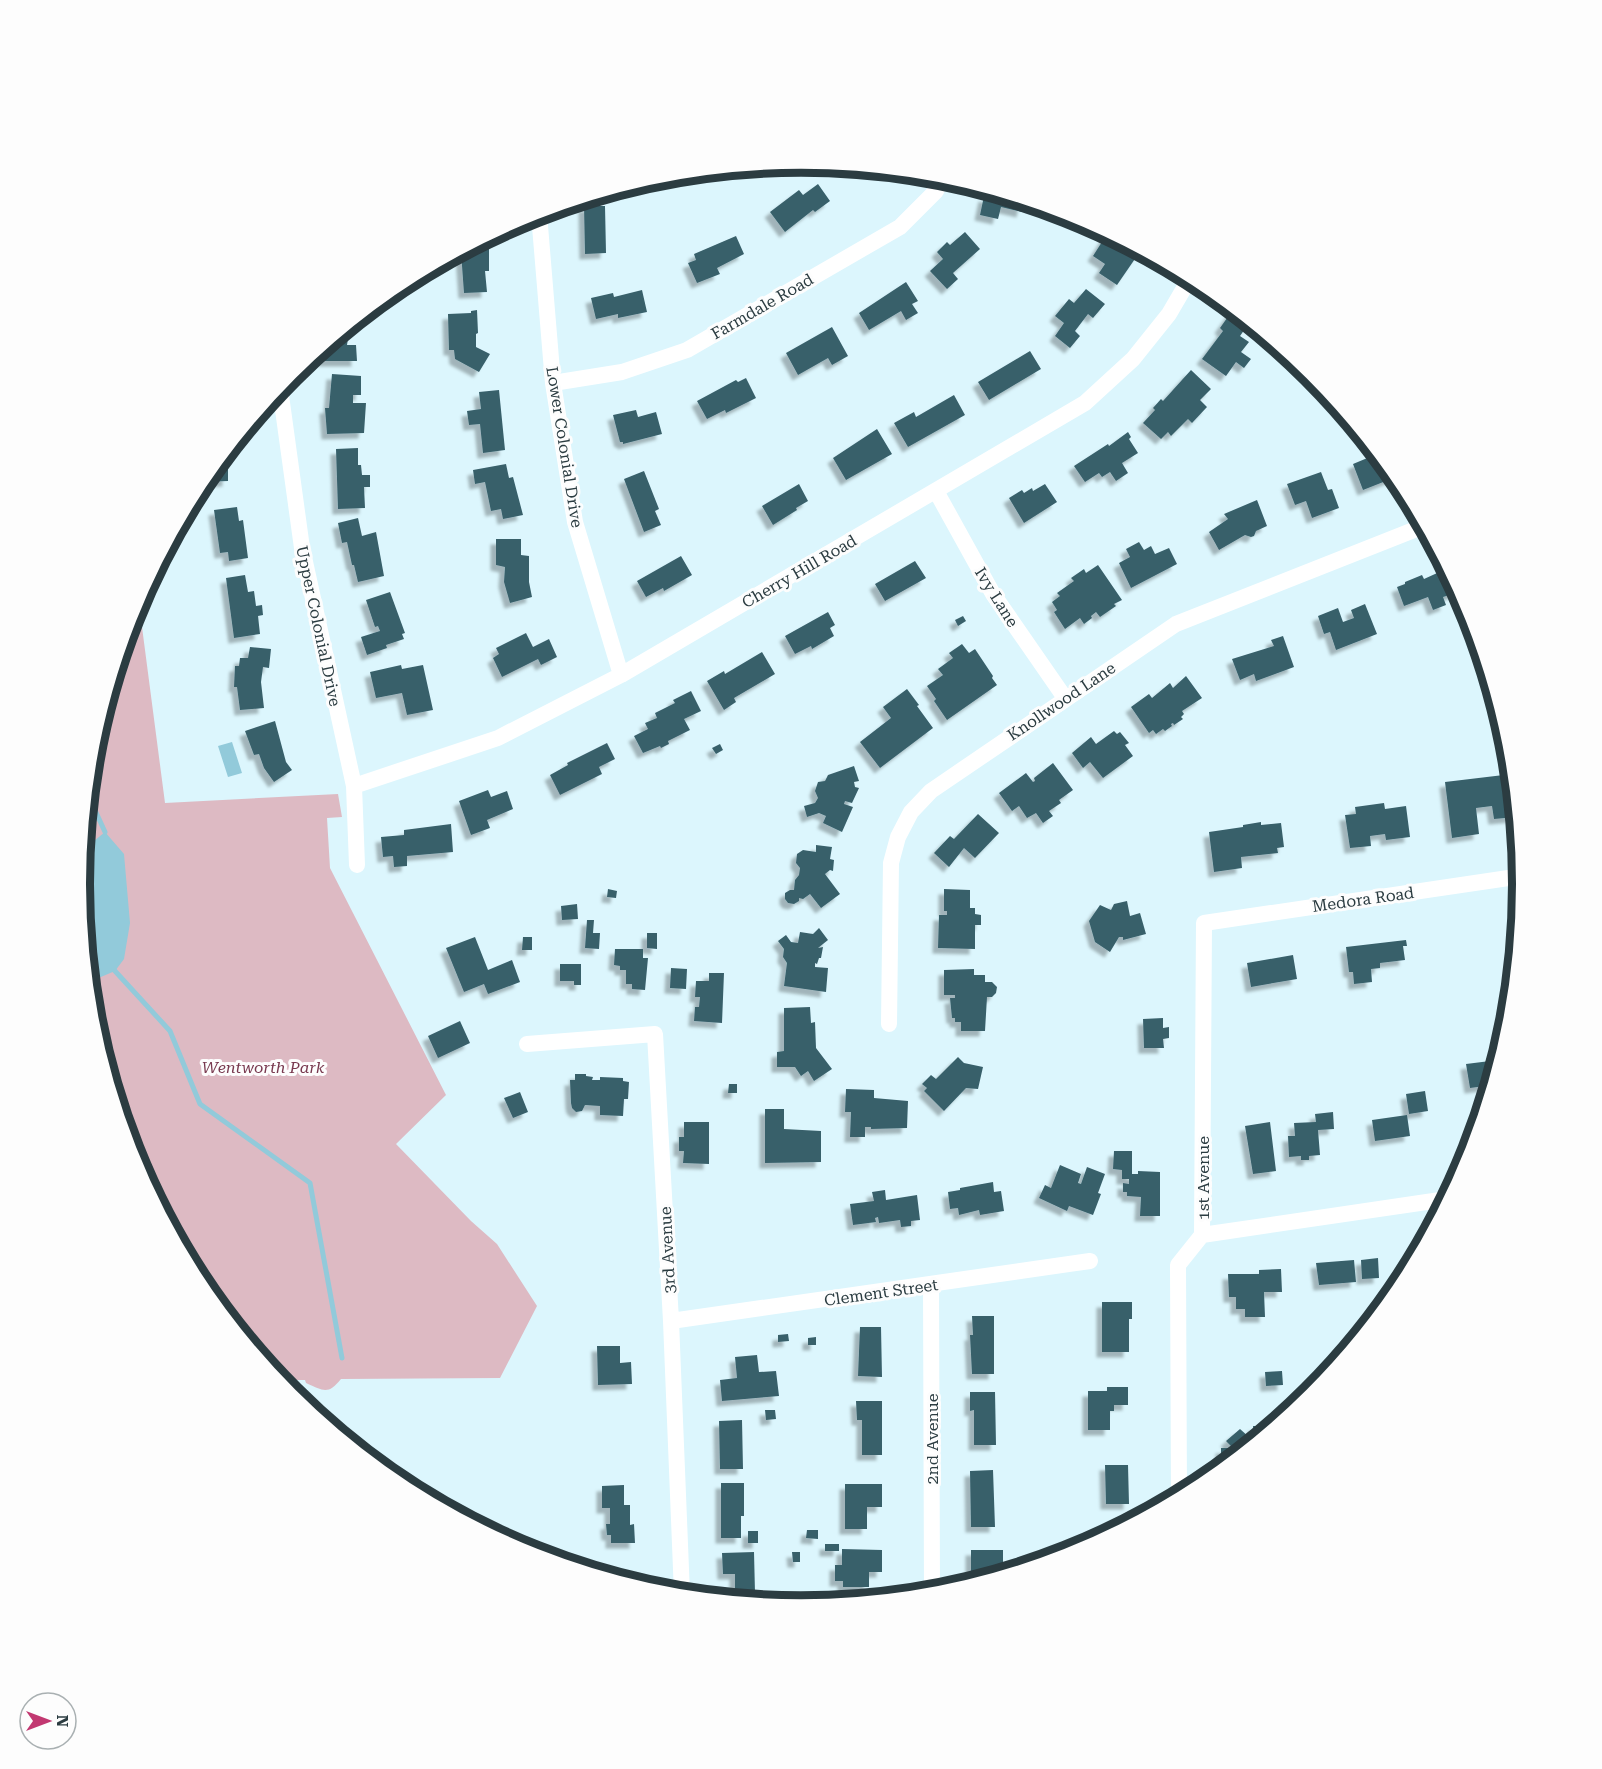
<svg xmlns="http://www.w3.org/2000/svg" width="1602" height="1769" font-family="'Roboto Serif',serif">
	<defs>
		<filter id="shadow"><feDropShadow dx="-5.5" dy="5.5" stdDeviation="1.5" flood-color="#0004"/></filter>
	</defs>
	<rect width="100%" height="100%" fill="#dcf6fd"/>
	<!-- green -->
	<path fill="#ddbac3" d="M129,627H142L165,803L338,794L342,817L327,818L330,868L446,1095L396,1144L471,1221L497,1244L537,1306L500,1378L341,1379C328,1395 324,1391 306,1383L305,1380H279L201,1285L134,1160L93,1025L80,884L93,743Z"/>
	<!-- water -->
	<path fill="#92cada" d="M232,742L242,773L228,777L218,746Z
		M105,832L124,854L130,923L124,959L115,971L89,982L80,884L83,850Z"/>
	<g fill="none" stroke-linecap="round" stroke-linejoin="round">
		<!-- stream -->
		<path stroke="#92cada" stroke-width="5" d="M88,795L105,832
			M115,971L170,1031L200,1104L310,1183L342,1358"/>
	</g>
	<!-- building -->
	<path fill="#38606b" filter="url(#shadow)" d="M818,184L830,201L815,212L813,210L785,232L770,212L799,190L803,195Z
		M999,194L1024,202L1022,212L1001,207L998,219L980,215L984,196L998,200Z
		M584,206H605L606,253L585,254Z
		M965,232L980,249L953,273L958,279L947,289L930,271L943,259L937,252L947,242L950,245Z
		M1107,234L1137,250L1136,252L1139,253L1117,285L1099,273L1105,264L1093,256Z
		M736,236L744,254L717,268L720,274L697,283L688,263L696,260L694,254Z
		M489,237V271H485L487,292L464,293L461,252Z
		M906,282L918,301L912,304L918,313L906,320L901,311L869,330L859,313Z
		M1086,289L1105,304L1093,318L1088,314L1075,331L1080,336L1070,348L1055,336L1064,323L1055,316L1069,299L1074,303Z
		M642,290L647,312L618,318V314L596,319L591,298L613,293L614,297Z
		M477,310L478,333L476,334V347L490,354L479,372L455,359L454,350H449L448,314L471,313V311Z
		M1232,311L1249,323L1240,336L1249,342L1241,352L1251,359L1244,368L1236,362L1226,376L1202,359L1223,331L1220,328Z
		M350,326L347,345H356L357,361H324L325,347Z
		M832,327L848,356L832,365L828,358L798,375L786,353Z
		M1030,351L1041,369L989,400L978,382Z
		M1191,370L1211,389L1200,400L1207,407L1192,423L1188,419L1171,436L1168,432L1161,439L1143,423L1155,410L1153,408L1161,399L1163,401Z
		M332,374L361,376V395H353V403H366L364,433L327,434L325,408H329Z
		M746,378L756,398L726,413L725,410L707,419L697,401L736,380L738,382Z
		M499,390L505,450L483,453L480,424L469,425L467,411L481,409L479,392Z
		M954,395L965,415L908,447L894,423L914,412L916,417Z
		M636,410L638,417L656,412L662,434L623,444V442H620L613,415Z
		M877,429L892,454L846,480L833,458Z
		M1128,432L1131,437L1129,439L1138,453L1122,463L1128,473L1116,481L1110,472L1102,477L1099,473L1085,482L1074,466L1108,444L1109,446Z
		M358,448V465H361L362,475H370V487H364L365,508L338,509L336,449Z
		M1377,454L1396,477L1363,490L1353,464Z
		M225,455H228V481L202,482Z
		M506,464L509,478L513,477L523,515L503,519L501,509L491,511L485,482L475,484L473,470Z
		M644,471L659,509L655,511L661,525L644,532L624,479Z
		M1321,472L1328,490L1332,489L1339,508L1312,518L1306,501L1295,505L1287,484Z
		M799,484L808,501L796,508L797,510L773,525L762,506Z
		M1045,484L1057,502L1024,523L1009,498L1022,490L1024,493L1032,488L1033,491Z
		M1257,500L1267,526L1256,531L1254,536L1251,537L1245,535L1219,550L1209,532L1228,519L1224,514Z
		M237,507L239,521L243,520L248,558L229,561L228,552L220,553L214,510Z
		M358,518L362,536L376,532L384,576L358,582L354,565H352L347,542L342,543L338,523Z
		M496,539H521V555L529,556V582L532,597L510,603L504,582L505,567L496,565Z
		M1139,542L1144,550L1151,546L1155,554L1169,548L1177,564L1131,588L1119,563L1130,557L1126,549Z
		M681,556L692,575L664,591L663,588L646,597L637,581Z
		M915,561L926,578L885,601L875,584Z
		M1098,565L1122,600L1114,604L1116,606L1100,617L1096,612L1091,616L1092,618L1084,624L1080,618L1065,629L1054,612L1057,610L1052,602L1060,596L1057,593L1074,581L1071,578L1084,569L1086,573Z
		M1446,569L1459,592L1443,597L1446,605L1433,610L1428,597L1404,606L1397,587L1405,584V582L1422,575L1424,579Z
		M245,575L248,592L254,591L256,606L262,605L263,615L258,616L260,634L234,638L226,578Z
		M390,592L405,633L402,634L404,639L386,645L387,648L367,655L361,637L380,631L378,626L375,627L366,600Z
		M1365,604L1377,634L1336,650L1330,632L1324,634L1318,616L1338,608L1343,622L1354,618L1351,610Z
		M828,612L835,625L830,628L834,636L812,649L811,646L795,654L785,636Z
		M963,616L966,621L958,626L955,620Z
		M526,633L533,647L549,639L557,657L541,665L538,659L502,677L493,658L499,654L496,648Z
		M1283,636L1294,667L1256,681L1254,674L1240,680L1232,659L1274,646L1271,640Z
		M962,644L969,653L975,649L993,676L992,678L997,685L947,720L934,701L936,699L927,686L943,675L938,669L953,658L949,653Z
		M250,647L271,649L269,668L263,667L261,682L264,708L240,710L237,687H234L235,666H239L240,658H248Z
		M762,652L775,674L734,698L736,702L724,710L707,681L724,671L725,674Z
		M401,665L402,669L423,665L433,710L407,715L402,693L376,698L370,672Z
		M1186,676L1202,698L1182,711L1184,714L1181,717L1183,719L1174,725L1173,723L1171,724L1172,726L1165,731L1163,729L1156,734L1153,730L1149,733L1131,707L1149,694L1152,698L1170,683L1173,688Z
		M907,689L919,705L917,706L933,728L880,768L860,742L891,718L883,707Z
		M691,691L701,711L684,719L690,730L668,741L669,744L661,748L660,746L643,753L634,736L648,729L645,723L657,718L655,713L675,703L673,700Z
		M275,721L286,762L292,770L274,782L264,768L259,754L254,755L245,731Z
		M1114,731L1117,734L1120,732L1129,743L1125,745L1133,756L1103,778L1090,762L1083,768L1072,753L1091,737L1096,744Z
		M607,743L615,759L599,767L602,774L560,795L550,775L568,765L567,763Z
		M720,744L723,750L716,754L712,748Z
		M1053,763L1073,790L1059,800L1061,803L1049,811L1053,816L1043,823L1036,813L1027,818L1019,806L1012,811L999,793L1026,773L1033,782L1035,781L1034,778Z
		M854,766L859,781L854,782L855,787L859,788L852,803L845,801L844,804L853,807L842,832L823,823L826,816L819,813L807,817L804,806L815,803L818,798L815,791L818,782L825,781L828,775Z
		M1512,774L1516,817L1494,819L1492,806L1476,808L1479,834L1452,838L1445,782Z
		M488,790L491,797L507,791L513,809L487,820L490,828L471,835L459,801Z
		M1384,803L1385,809L1406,806L1410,837L1386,840L1385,834L1370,836L1371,846L1350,848L1345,815L1356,814L1355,807Z
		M978,814L999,833L975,858L964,848L949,867L934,853L950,836L954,839Z
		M1261,822V825L1281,823L1284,847L1277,848L1278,853L1241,857L1242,868L1214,872L1209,832L1243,827V825Z
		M451,824L453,852L407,856V866L394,867L393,856L383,857L381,837L404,835V830Z
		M816,845L832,847L830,859L834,860L833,871L830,870L825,874L840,894L821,908L810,894L803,899L799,898V901L794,904L788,903L785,899V893L790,890H794L795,880L799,875L800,868L796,863L797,854L803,850L816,852Z
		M608,889L617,891L616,898L607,897Z
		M944,889L970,890V908H975V914L981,915V925H975V949L938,948L939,915H947V911H944Z
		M1127,901L1130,916L1140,913L1146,934L1123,940V937H1119L1110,952L1095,942L1089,921L1100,905L1111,910L1114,904Z
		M577,904L578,919L562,920L561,906Z
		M587,920H594L593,933H600L599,949L585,948Z
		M819,928L828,940L818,948L823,947L821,958H819L817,964L815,963V967L828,968L826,992L784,986L787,963L783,957L784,949L778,941L786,935L791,942L798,943L800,932L813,934Z
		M647,933H657V949L647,948Z
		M475,937L488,970L512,960L520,982L488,994L484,984L464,992L446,948Z
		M523,937H532V950H522Z
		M1406,940L1407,946H1403L1405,960L1380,963V968L1371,969L1372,982L1354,984L1353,972H1349L1346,947Z
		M615,949H643V958H648L645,990L632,989V984H626V970H620V966L614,965Z
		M1293,955L1297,979L1251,987L1247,963Z
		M560,964H581V985H574V981H560Z
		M671,968L687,969L686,989L670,988Z
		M974,969V975H985V982H992L997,987L996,993L992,997H987L985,1031H961V1022H955V1018H952L950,998H955V995H944V970Z
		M709,973H724L722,1023L694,1021L695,1007H699L700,997H695L696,981H709Z
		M810,1007L811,1023L815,1022L816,1048L832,1069L814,1081L808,1071L801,1076L795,1067H777V1052L784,1051V1008Z
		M1163,1018V1028L1169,1027V1038L1163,1039L1164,1048H1144L1143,1019Z
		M460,1021L470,1043L438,1058L428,1036Z
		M958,1057L964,1063L983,1067L978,1089L966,1088L944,1111L924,1091L927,1088L922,1084L931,1075L936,1079Z
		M1498,1060L1486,1098L1485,1086L1470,1088L1466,1064Z
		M575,1074H586V1076L593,1077L592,1080H600V1077L623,1078V1081L629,1082L628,1099H624L623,1116L600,1115V1106L585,1105L582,1111L576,1112L572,1108L571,1103L570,1080H575Z
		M729,1084H737V1093H728Z
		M846,1089L874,1090V1098L908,1101L907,1128L871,1129V1127H865V1137H850L851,1112H845Z
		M1425,1091L1428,1111L1409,1114L1406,1094Z
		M520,1092L528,1112L513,1118L504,1098Z
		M765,1109H784V1129L821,1131V1162L765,1163Z
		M1333,1112L1334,1129L1318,1130L1320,1155L1309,1156V1160H1301V1156L1289,1157L1288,1136H1295L1294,1123L1316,1122L1315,1114Z
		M1407,1115L1410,1136L1375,1141L1372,1120Z
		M684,1122H709V1164L683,1163L684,1151H679V1137H684Z
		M1270,1122L1276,1171L1253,1174L1245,1126Z
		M1114,1151H1132V1174H1138V1171L1160,1172V1216H1140L1141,1197L1127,1196V1192H1123V1183L1129,1184V1179H1122V1170L1113,1169Z
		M1060,1165L1081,1174L1078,1183L1081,1184L1087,1167L1105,1174L1098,1193L1101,1194L1093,1215L1069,1206L1067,1211L1039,1198L1045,1185L1051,1188Z
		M993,1182L994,1192L1001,1191L1004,1211L980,1215L979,1210L959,1215L958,1208L950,1209L948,1192L960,1190V1188Z
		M885,1190L886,1200L917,1195L920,1220L911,1221V1226L901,1227L900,1220L879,1223L878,1217L875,1218L876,1222L853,1225L850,1204L874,1201L872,1192Z
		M1378,1258L1379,1278L1362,1279L1361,1260Z
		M1354,1260L1356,1282L1319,1285L1316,1263Z
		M1281,1269L1282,1292H1264L1265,1317H1245V1309H1236V1297H1229L1228,1274H1259V1270Z
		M1102,1302H1132V1319H1129V1352H1102Z
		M972,1316H994V1374H972L970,1335H973Z
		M860,1327H881L882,1377L858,1376Z
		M788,1334L789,1341L778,1342V1335Z
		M816,1337V1345H808V1338Z
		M597,1346H620V1363L631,1362L632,1384L598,1385Z
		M757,1355L759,1372L776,1371L779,1396L722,1401L720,1380L737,1378L735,1357Z
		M1282,1371L1283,1385L1266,1386L1265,1372Z
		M1107,1387H1128V1405H1114V1411H1110V1430H1088V1391H1107Z
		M970,1392H995L996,1445H974V1410L970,1411Z
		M856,1401H882V1455H862V1420H857Z
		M765,1410H775L776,1419L766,1420Z
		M742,1420L743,1469H720L719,1421Z
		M1253,1426H1270V1428L1227,1463H1221V1448H1233L1226,1441L1240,1429L1249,1437H1254Z
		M1105,1465H1128L1129,1504H1106Z
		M993,1470L995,1527H971L970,1471Z
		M721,1483H744V1516H741V1538H721Z
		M845,1484H882V1507H867V1529H845Z
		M624,1485V1505H630V1525L634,1524L635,1543H611V1535H607L606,1524H610V1508H602V1486Z
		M495,1523L496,1531L489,1532L485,1530V1525Z
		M807,1530H818V1539L806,1538Z
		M748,1531H758V1543H748Z
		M825,1544H839V1551H825Z
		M842,1549L882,1550V1572H869V1587H843V1581H835V1565H842Z
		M971,1550H1003V1573L984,1579L981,1578V1574H971Z
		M754,1552L755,1593H735V1574H723L722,1553Z
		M792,1552H800V1562H793Z
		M635,1572V1584L611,1577V1573Z"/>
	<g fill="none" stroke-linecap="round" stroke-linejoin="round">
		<!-- street -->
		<path stroke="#fff" stroke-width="16" d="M539,214L553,383L575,522L621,675
			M553,383L622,372L687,350L900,227L936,191L943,177
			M280,388L302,548L354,786L357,865
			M936,491L993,594L1065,698
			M354,786L498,738L621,675L1085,403L1133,359L1169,314L1190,278
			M889,1024L891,863L898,837L911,812L931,791L1176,624L1424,526
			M527,1044L655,1034L671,1321L682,1594
			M1202,1235L1447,1199
			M931,1284L932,1593
			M671,1321L1090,1261
			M1179,1497L1178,1265L1202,1235L1204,923L1522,876"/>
	</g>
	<g text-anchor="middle" stroke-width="6" stroke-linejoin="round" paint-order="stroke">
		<!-- street labels -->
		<g font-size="16" fill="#2b3c41" stroke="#fdfdfd">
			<text transform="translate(762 306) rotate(-30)" y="6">Farmdale Road</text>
			<text transform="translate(565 447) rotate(81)" y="6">Lower Colonial Drive</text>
			<text transform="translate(799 571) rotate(-30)" y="6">Cherry Hill Road</text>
			<text transform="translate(997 597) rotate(58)" y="6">Ivy Lane</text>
			<text transform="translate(319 626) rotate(78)" y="6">Upper Colonial Drive</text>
			<text transform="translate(1061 701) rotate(-34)" y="6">Knollwood Lane</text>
			<text transform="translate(1363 899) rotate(-8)" y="6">Medora Road</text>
			<text transform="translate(1203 1178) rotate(-90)" y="6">1st Avenue</text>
			<text transform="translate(667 1250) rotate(-93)" y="6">3rd Avenue</text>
			<text transform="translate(881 1292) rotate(-8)" y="6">Clement Street</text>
			<text transform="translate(932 1439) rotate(-90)" y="6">2nd Avenue</text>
		</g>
		<!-- park labels -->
		<g font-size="16" font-style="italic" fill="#78394f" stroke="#fdfdfd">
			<text x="263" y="1073">Wentworth Park</text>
		</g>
	</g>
	<!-- crop -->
	<path d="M0 0H1602V1769H0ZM90 884a711 711 0 1 1 1422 0a711 711 0 1 1-1422 0Z" fill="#fdfdfd" fill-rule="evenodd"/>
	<path fill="none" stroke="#2b3c41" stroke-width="8" d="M90 884a711 711 0 1 1 1422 0a711 711 0 1 1-1422 0Z"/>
	<!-- north arrow -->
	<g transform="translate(48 1721) rotate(90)"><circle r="28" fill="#fdfdfd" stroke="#a9b0b2" stroke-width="1.5"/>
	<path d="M0-4.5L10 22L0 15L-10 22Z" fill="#c23871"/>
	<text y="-9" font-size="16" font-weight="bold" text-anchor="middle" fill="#2b3c41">N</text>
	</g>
</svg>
